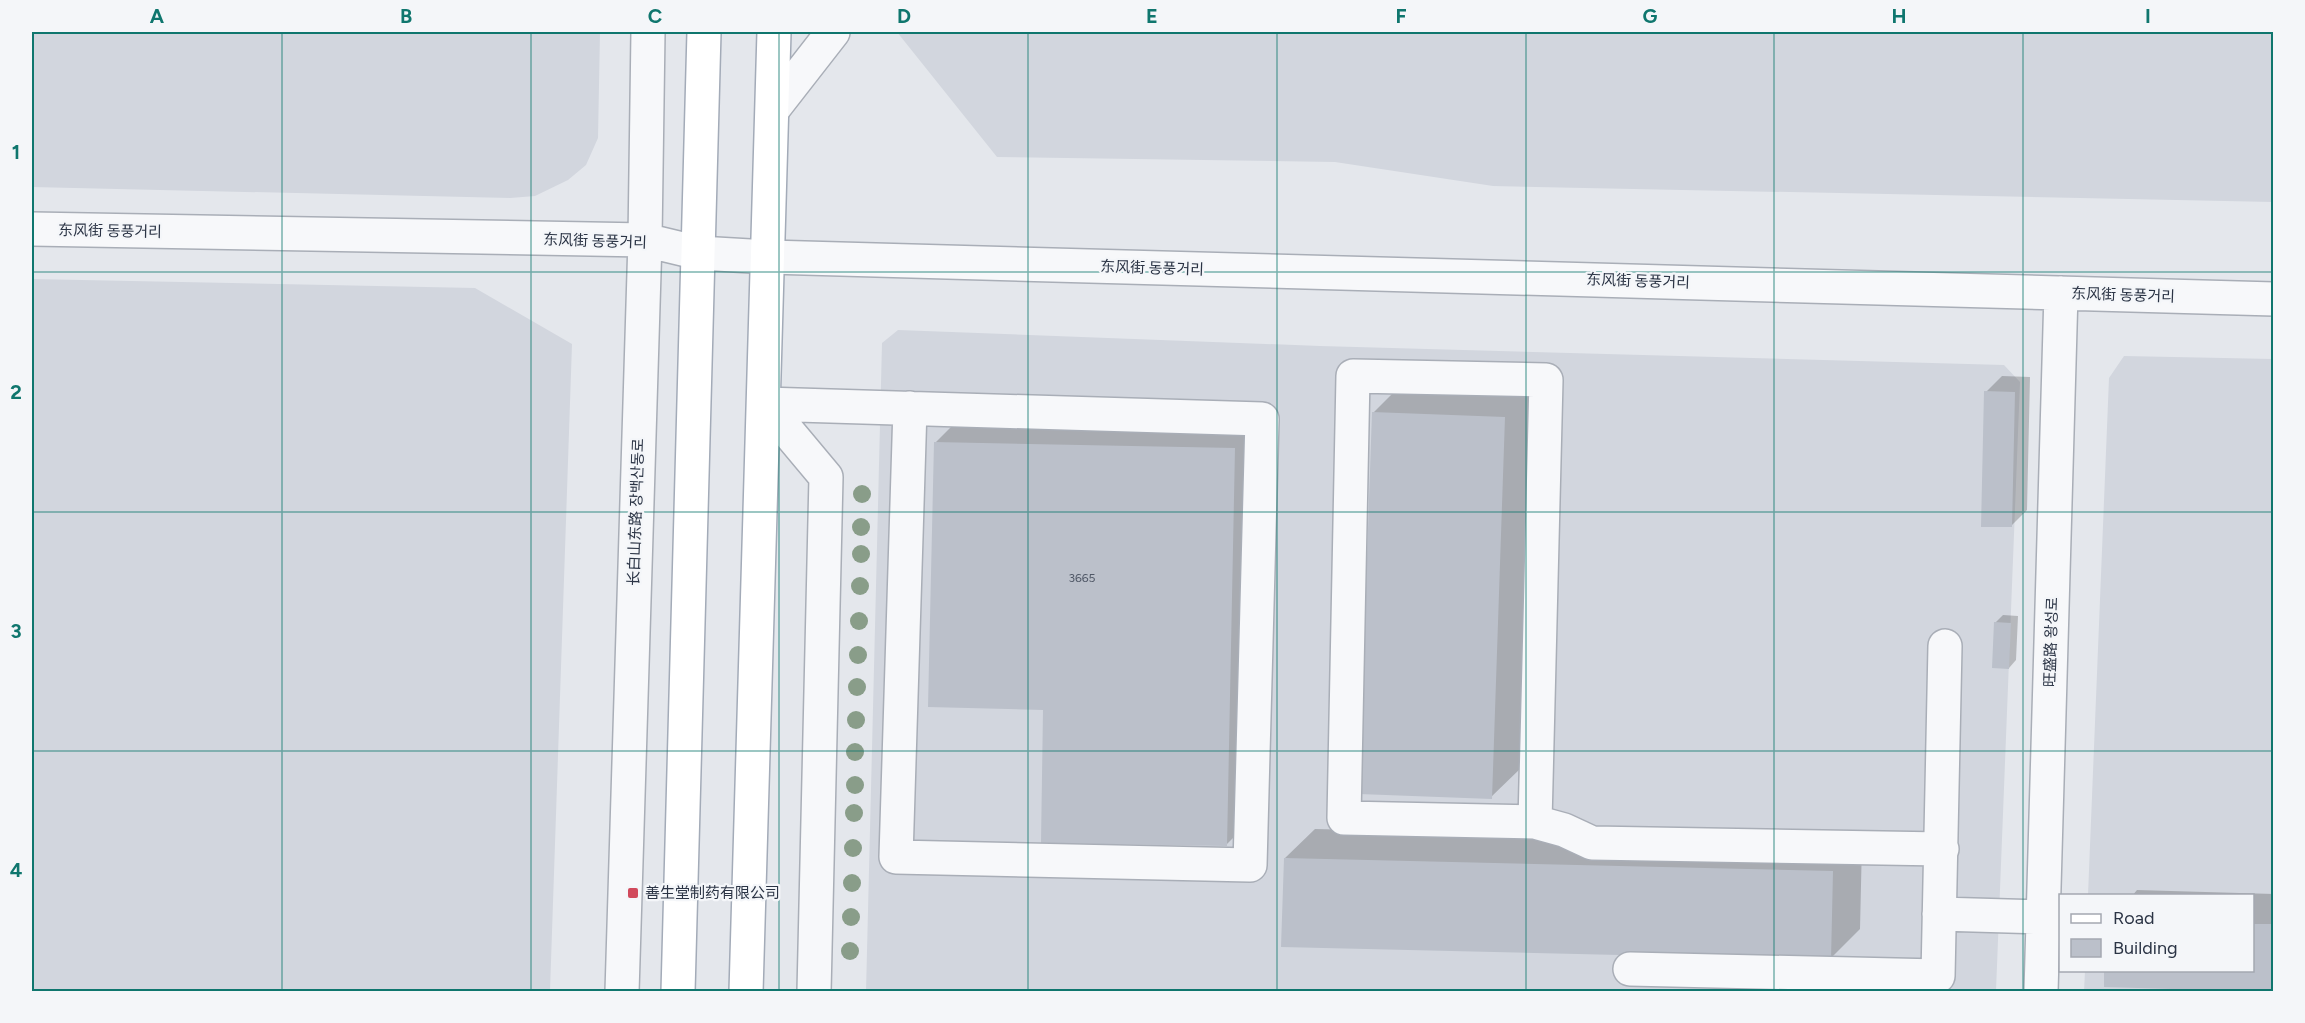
<svg xmlns="http://www.w3.org/2000/svg" width="2305" height="1023" font-family="Figtree,'Noto Sans SC','Noto Sans KR',sans-serif">
	<rect width="100%" height="100%" fill="#e4e7ec"/>
	<!-- built -->
	<path fill="#d2d6de" d="M32,32H600L598,138L586,165L568,180L535,196L510,198L32,187Z
		M897,32H2273V202L1493,186L1335,162L997,157Z
		M32,279L475,288L572,344L550,991H32Z
		M898,330L1320,346L2004,365L2020,382L1996,991L866,992L882,343Z
		M2124,356L2273,359V991L2084,992L2085,971L2252,970V896L2088,895L2109,378Z"/>
	<!-- shadow -->
	<path fill="#0003" d="M2002,376L2030,377L2027,510L2011,526L1986,392Z
		M1403,383L1533,388L1521,768L1491,797L1373,413Z
		M965,413L1264,419L1256,815L1226,845L1045,708L936,442Z
		M2003,615L2018,616L2016,660L2009,668L1995,623Z
		M1315,829L1862,842L1860,929L1830,959L1285,858Z
		M2137,890L2274,894V991L2252,970V896H2132Z
		M1315,989L1378,992H1313Z"/>
	<!-- building -->
	<path fill="#bbc0ca" d="M1984,391L2015,392L2012,527H1981Z
		M1372,412L1505,417L1492,799L1359,794Z
		M934,442L1235,448L1227,846L1041,843L1043,710L928,707Z
		M1994,622L2011,623L2009,669L1992,668Z
		M1284,858L1833,871L1831,960L1281,947Z
		M2252,924H2274V992L2104,987V970H2252Z"/>
	<g fill="none" stroke-linecap="round" stroke-linejoin="round">
		<defs>
			<path id="minor" d="M773,109L833,32
				M32,229L645,240L699,253L769,257L2274,299
				M765,404L1262,419L1250,865L896,857L910,408
				M765,404L826,477L814,992
				M1535,822L1546,380L1353,376L1344,818L1535,822L1564,830L1592,843L1942,849
				M1939,914L2043,917
				M1630,969L1938,976L1945,646
				M622,992L645,240L648,32
				M2041,992L2061,293"/>
			<path id="major" d="M678,992L704,32
				M746,992L774,32"/>
		</defs>
		<!-- minor casing -->
		<use href="#minor" stroke="#a9aeb7" stroke-width="36"/>
		<!-- major casing -->
		<use href="#major" stroke="#a3abb8" stroke-width="36"/>
		<!-- minor -->
		<use href="#minor" stroke="#f7f8fa" stroke-width="33"/>
		<!-- major -->
		<use href="#major" stroke="#fff" stroke-width="33"/>
	</g>
	<!-- trees -->
	<g fill="#899d89">
		<circle cx="862" cy="494" r="9"/>
		<circle cx="861" cy="527" r="9"/>
		<circle cx="861" cy="554" r="9"/>
		<circle cx="860" cy="586" r="9"/>
		<circle cx="859" cy="621" r="9"/>
		<circle cx="858" cy="655" r="9"/>
		<circle cx="857" cy="687" r="9"/>
		<circle cx="856" cy="720" r="9"/>
		<circle cx="855" cy="752" r="9"/>
		<circle cx="855" cy="785" r="9"/>
		<circle cx="854" cy="813" r="9"/>
		<circle cx="853" cy="848" r="9"/>
		<circle cx="852" cy="883" r="9"/>
		<circle cx="851" cy="917" r="9"/>
		<circle cx="850" cy="951" r="9"/>
	</g>
	<!-- grid -->
	<path fill="none" stroke="#0f766e" stroke-width="1.5" stroke-opacity="0.55" d="M282,32V992M531,32V992M779,32V992M1028,32V992M1277,32V992M1526,32V992M1774,32V992M2023,32V992M32,272H2274M32,512H2274M32,751H2274"/>
	<!-- markers -->
	<rect fill="#d1495b" stroke="#f4f6f9" stroke-width="2" x="627" y="887" width="12" height="12" rx="3"/>
	<g text-anchor="middle" stroke-width="4.5" stroke-linejoin="round" paint-order="stroke">
		<!-- number labels -->
		<g font-size="12" fill="#4f5766">
			<text x="1082" y="582">3665</text>
		</g>
		<!-- street labels -->
		<g font-size="15" fill="#2b3445" stroke="#f4f6f9">
			<text transform="translate(110 231) rotate(1)" y="5">东风街 동풍거리</text>
			<text transform="translate(595 241) rotate(2)" y="5">东风街 동풍거리</text>
			<text transform="translate(1152 268) rotate(2)" y="5">东风街 동풍거리</text>
			<text transform="translate(1638 281) rotate(2)" y="5">东风街 동풍거리</text>
			<text transform="translate(2123 295) rotate(2)" y="5">东风街 동풍거리</text>
			<text transform="translate(636 512) rotate(-88)" y="5">长白山东路 장백산동로</text>
			<text transform="translate(2051 642) rotate(-88)" y="5">旺盛路 왕성로</text>
		</g>
		<!-- poi labels -->
		<g font-size="15" fill="#2b3445" stroke="#f4f6f9" text-anchor="start">
			<text x="645" y="898">善生堂制药有限公司</text>
		</g>
	</g>
	<!-- border -->
	<rect width="2305" height="1023" fill="none" stroke="#f4f6f9" stroke-width="66"/>
	<!-- legend -->
	<rect x="2059" y="894" width="195" height="78" fill="#f4f6f9" stroke="#a4a8b1" stroke-width="1.5"/>
	<rect x="2071" y="914" width="30" height="9" fill="#ffffff" stroke="#a4a8b1" stroke-width="1.5"/>
	<text x="2113" y="924" font-size="18" fill="#2b3445">Road</text>
	<rect x="2071" y="939" width="30" height="18" fill="#bbc0ca" stroke="#a4a8b1" stroke-width="1.5"/>
	<text x="2113" y="954" font-size="18" fill="#2b3445">Building</text>
	<rect x="33" y="33" width="2239" height="957" fill="none" stroke="#0f766e" stroke-width="2"/>
	<g font-size="20" text-anchor="middle" font-weight="bold" fill="#0f766e">
		<text x="157" y="23">A</text>
		<text x="406" y="23">B</text>
		<text x="655" y="23">C</text>
		<text x="904" y="23">D</text>
		<text x="1152" y="23">E</text>
		<text x="1401" y="23">F</text>
		<text x="1650" y="23">G</text>
		<text x="1899" y="23">H</text>
		<text x="2148" y="23">I</text>
		<text x="16" y="159">1</text>
		<text x="16" y="399">2</text>
		<text x="16" y="638">3</text>
		<text x="16" y="877">4</text>
	</g>
</svg>
